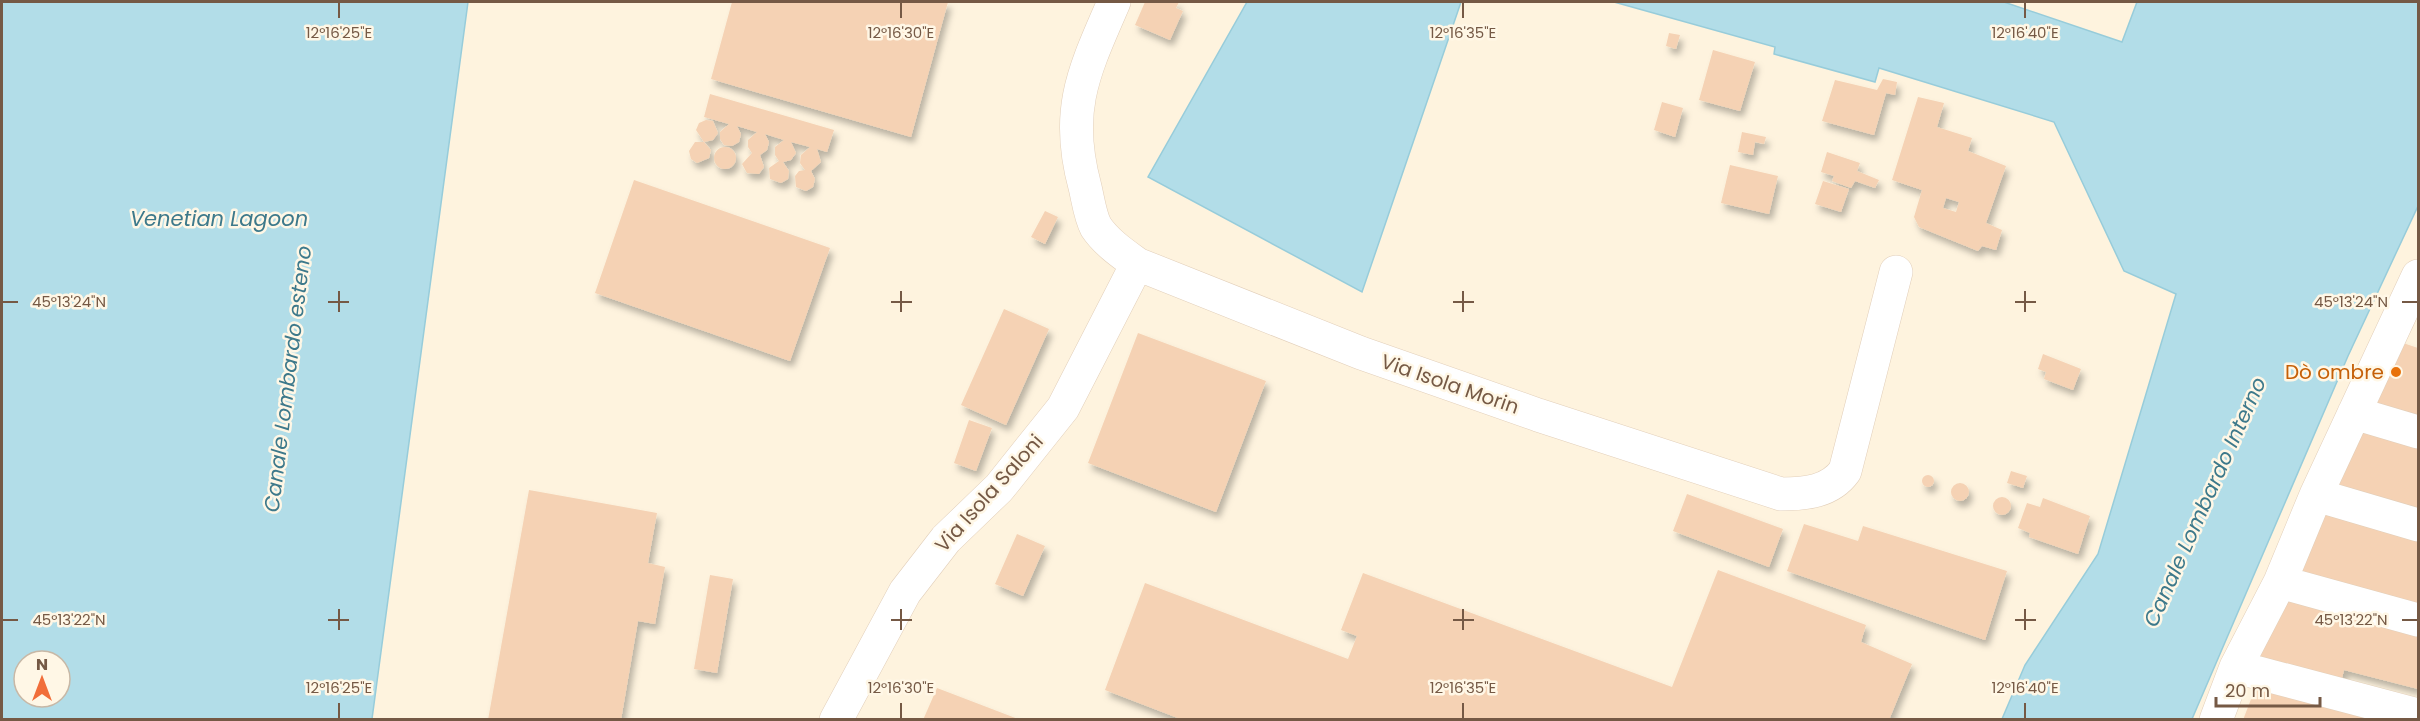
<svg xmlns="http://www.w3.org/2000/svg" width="2420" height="721" font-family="Poppins,sans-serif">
	<defs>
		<filter id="shadow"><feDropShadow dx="3.5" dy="6" stdDeviation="3" flood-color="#0004"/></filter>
	</defs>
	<rect width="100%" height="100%" fill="#fef3de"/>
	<!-- water -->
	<path fill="#b2dde8" stroke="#97ccda" stroke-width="1.5" fill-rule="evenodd" d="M2,2H468L372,719H2ZM24,661H60V697H24Z
		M1247,2H1461L1362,292L1148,177Z
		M1614,2H2004L2122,42L2137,2H2418V206L2348,356L2192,719H2002L2025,665L2098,554L2176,294L2124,271L2054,122L1879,68L1875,82L1774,54L1775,47Z"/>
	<!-- building -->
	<path fill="#f5d2b4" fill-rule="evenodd" filter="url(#shadow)" d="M732,2H948L911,137L711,79Z
		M1145,2H1179L1176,8L1183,11L1170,40L1135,25Z
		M1669,33L1680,35L1676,49L1666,46Z
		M1713,50L1755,62L1740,111L1699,100Z
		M1883,79L1897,82L1895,95L1886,93L1874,135L1822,121L1835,80L1877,90Z
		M710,94L834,130L827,152L817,149L821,162L811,171L815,179L813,187L806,191L796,187L795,176L799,171L805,170L800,163L801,155L810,147L791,142L796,153L791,160L783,162L789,171L788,179L781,183L770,179L769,168L779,161L775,155V147L784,140L765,134L769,142L767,150L760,155L764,167L759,174L747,173L742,164L752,153L748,147V140L757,132L737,126L741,134L739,142L732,146L724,145L720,139V132L729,124L704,117Z
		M1918,97L1944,103L1937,127L1972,138L1968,151L2006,166L1986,223L2002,230L1996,250L1982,246L1978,251L1919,227L1914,217L1922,190L1892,180ZM1946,198L1959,202L1956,212L1943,208Z
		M1662,102L1683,108L1675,137L1654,130Z
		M706,120L713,121L718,133L713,140L704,142L711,150L709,158L697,163L691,159L689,151L695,142H704L696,130L699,123Z
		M1742,132L1766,137L1764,144L1755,142L1753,155L1738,152Z
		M714 158a11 11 0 1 1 22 0a11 11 0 1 1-22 0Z
		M1827,152L1860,163L1857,171L1879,180L1875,188L1855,181L1851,188L1832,181L1834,176L1821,172Z
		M1730,165L1778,176L1769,214L1721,203Z
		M634,180L830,248L790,361L595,293Z
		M1823,181L1849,189L1841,212L1815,204Z
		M1045,211L1058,217L1045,244L1031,237Z
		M1004,309L1049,329L1006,425L961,405Z
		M1138,333L1266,381L1216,512L1088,463Z
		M2397,341L2418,348V427L2369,412Z
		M2043,354L2081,369L2073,390L2044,379L2046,372L2038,369Z
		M969,420L992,428L976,471L954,463Z
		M2359,426L2418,443V518L2326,491Z
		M2011,471L2027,476L2023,488L2007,483Z
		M1922 481a6 6 0 1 1 12 0a6 6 0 1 1-12 0Z
		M1951 492a9 9 0 1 1 18 0a9 9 0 1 1-18 0Z
		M529,490L657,513L648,563L665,567L655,624L638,621L621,720H488Z
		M1687,494L1783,529L1769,567L1673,531Z
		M1993 506a9 9 0 1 1 18 0a9 9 0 1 1-18 0Z
		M2043,498L2090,516L2078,554L2029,537L2030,533L2018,528L2027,503L2040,507Z
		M2316,507L2418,536V609L2290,578Z
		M1804,524L1858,541L1863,526L2007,571L1985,640L1787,571Z
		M1017,534L1045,546L1023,596L995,584Z
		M1718,570L1866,625L1861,642L1912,664L1889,720H1183L1105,690L1145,583L1348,659L1357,636L1341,630L1363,573L1672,687Z
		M710,575L733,579L717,673L694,669Z
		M2281,594L2418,629V689L2344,670L2340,687L2255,661Z
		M2258,681L2379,720H2243Z
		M937,688L1018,719V720H923Z"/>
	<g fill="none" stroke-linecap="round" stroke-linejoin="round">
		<defs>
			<path id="street" d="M1114,2C1084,71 1064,110 1085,187C1088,199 1090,216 1096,227C1106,242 1122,253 1137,264L1361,353L1538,415L1781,494C1805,494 1830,492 1845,471L1896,272
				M2354,413L2418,432
				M2316,495L2418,525
				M2280,582L2418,620
				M2236,667L2418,715
				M836,720L905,592L946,539L999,488L1063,408L1137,264
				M2216,720L2236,667L2280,582L2316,495L2418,276"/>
		</defs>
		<!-- street casing -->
		<use href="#street" stroke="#e2cfba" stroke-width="34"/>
		<!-- street -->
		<use href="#street" stroke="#fff" stroke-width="33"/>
	</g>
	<!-- ticks -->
	<path fill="none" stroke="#755945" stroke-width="2" d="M339,3V18M901,3V18M1463,3V18M2025,3V18M339,291V312M901,291V312M1463,291V312M2025,291V312M3,302H18M328,302H349M891,302H912M1453,302H1474M2015,302H2036M2402,302H2417M339,609V630M901,609V630M1463,609V630M2025,609V630M3,620H18M328,620H349M891,620H912M1453,620H1474M2015,620H2036M2402,620H2417M339,703V718M901,703V718M1463,703V718M2025,703V718"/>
	<!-- markers -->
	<circle fill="#e8710a" stroke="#fff7e6" stroke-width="2" cx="2396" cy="372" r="6"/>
	<g text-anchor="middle" stroke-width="5" stroke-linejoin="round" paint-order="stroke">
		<!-- food labels -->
		<g font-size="20" fill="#c56008" stroke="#fff7e6" text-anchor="end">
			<text x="2384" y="379">Dò ombre</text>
		</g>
		<!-- street labels -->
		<g font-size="20" fill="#755945" stroke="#fff7e6">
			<text transform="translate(1450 384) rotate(19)" y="7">Via Isola Morin</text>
			<text transform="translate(989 493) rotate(-48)" y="7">Via Isola Saloni</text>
		</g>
		<!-- water labels -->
		<g font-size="21" font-style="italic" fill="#3d798b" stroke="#fff7e6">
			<text x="219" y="226">Venetian Lagoon</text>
			<text transform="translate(288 379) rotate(-83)" y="7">Canale Lombardo esteno</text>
			<text transform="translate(2205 502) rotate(-66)" y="7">Canale Lombardo Interno</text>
		</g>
	</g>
	<g font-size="15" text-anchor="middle" fill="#755945" stroke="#fff7e6" stroke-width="5" stroke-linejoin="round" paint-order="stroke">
		<text x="339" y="38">12°16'25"E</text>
		<text x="901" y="38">12°16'30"E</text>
		<text x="1463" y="38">12°16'35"E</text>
		<text x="2025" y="38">12°16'40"E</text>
		<text x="69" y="307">45°13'24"N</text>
		<text x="2351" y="307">45°13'24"N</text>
		<text x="69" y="625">45°13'22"N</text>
		<text x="2351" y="625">45°13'22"N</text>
		<text x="339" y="693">12°16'25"E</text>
		<text x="901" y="693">12°16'30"E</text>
		<text x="1463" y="693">12°16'35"E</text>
		<text x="2025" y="693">12°16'40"E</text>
	</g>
	<!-- border -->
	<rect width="2420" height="721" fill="none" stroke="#755945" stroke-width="6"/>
	<!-- north arrow -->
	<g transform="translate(42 679)"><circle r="28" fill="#fff7e6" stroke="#c8b8a6" stroke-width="1.5"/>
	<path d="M0-4.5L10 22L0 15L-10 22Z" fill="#f16e3a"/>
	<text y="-9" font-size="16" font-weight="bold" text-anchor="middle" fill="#755945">N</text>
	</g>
	<!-- scale -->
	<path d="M2216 697v9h104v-9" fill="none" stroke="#755945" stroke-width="3"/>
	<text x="2225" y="697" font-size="18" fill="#755945" stroke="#fff7e6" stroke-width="4.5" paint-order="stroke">20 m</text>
</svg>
